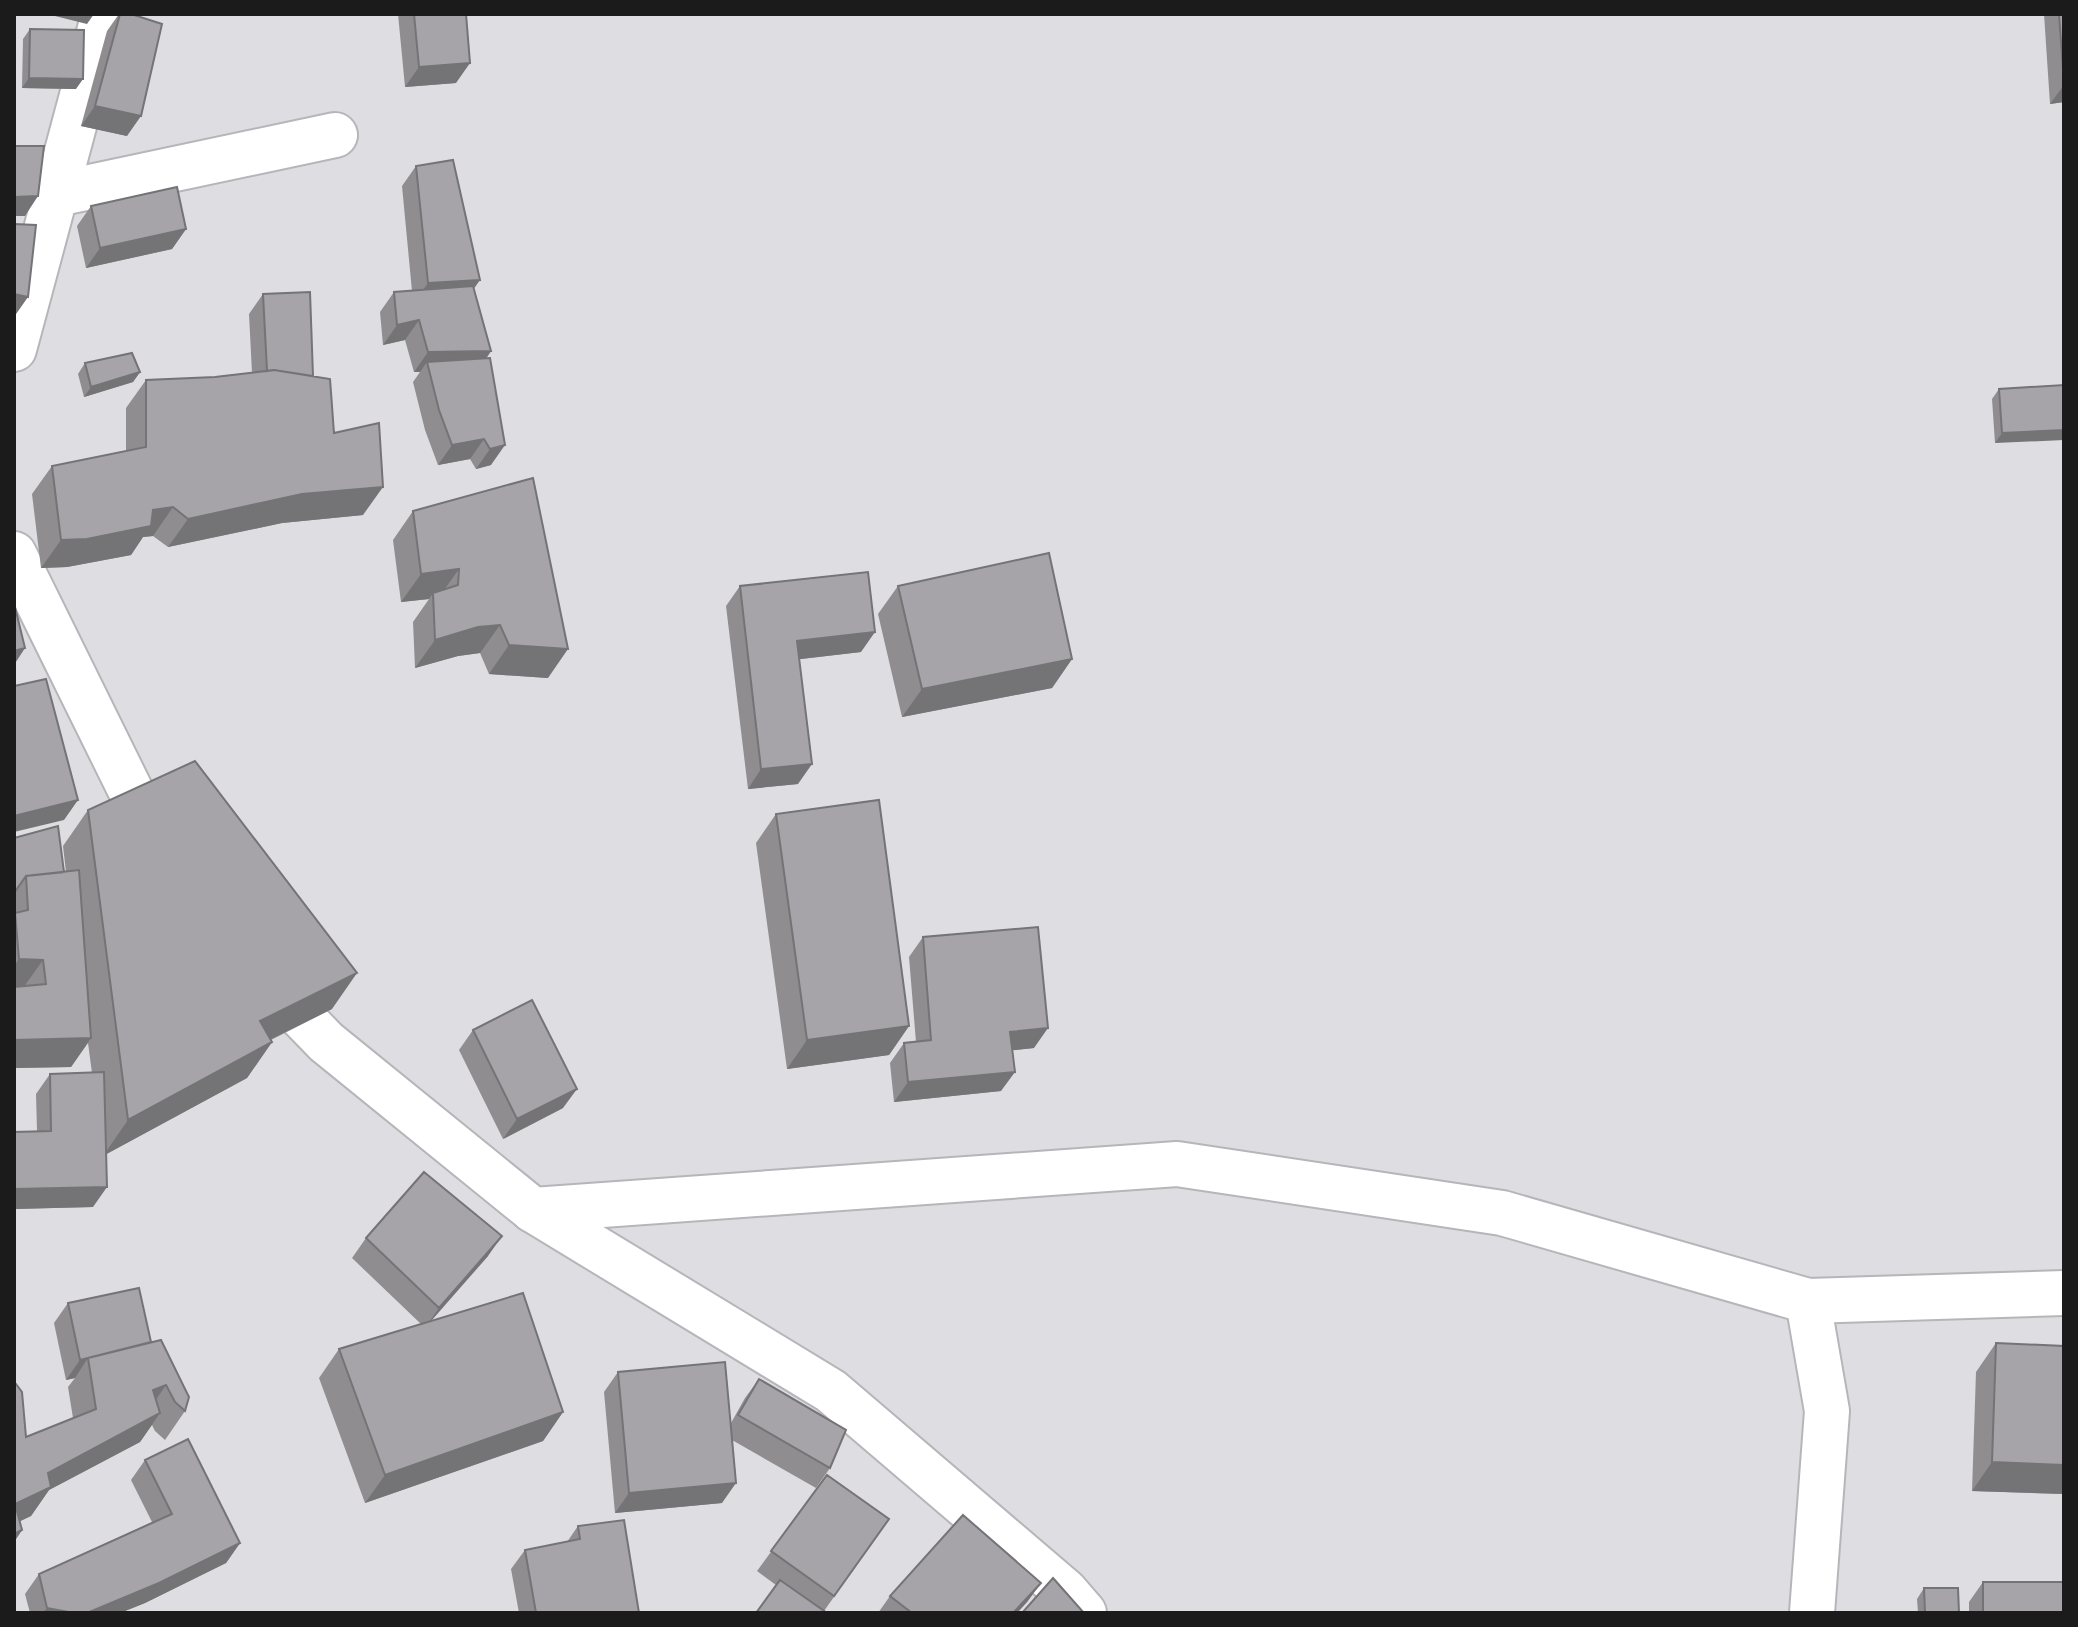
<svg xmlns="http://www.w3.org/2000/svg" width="2078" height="1627" font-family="Roboto,sans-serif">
	<rect width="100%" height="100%" fill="#dedde2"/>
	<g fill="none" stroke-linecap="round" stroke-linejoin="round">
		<defs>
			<path id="minor" d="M57,194L335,135
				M14,349L104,14
				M533,1210L1177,1164L1502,1213L1808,1301L2064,1293
				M1808,1301L1827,1411L1812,1613"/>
			<path id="tertiary" d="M14,554L150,830L159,841
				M264,978L326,1042L533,1210L831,1391L1065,1591L1084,1613"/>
		</defs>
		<!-- minor casing -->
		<use href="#minor" stroke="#b6b5ba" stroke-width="48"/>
		<!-- tertiary casing -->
		<use href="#tertiary" stroke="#b6b5ba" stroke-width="48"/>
		<!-- minor -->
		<use href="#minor" stroke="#fff" stroke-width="44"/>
		<!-- tertiary -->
		<use href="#tertiary" stroke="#fff" stroke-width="44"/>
	</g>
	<!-- wall -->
	<path fill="#8f8d90" d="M119,14H131L127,136L81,126L107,31Z
		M398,14H466L456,83L405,87Z
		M2044,14H2064V102L2050,104Z
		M30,29L76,89L22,88L23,39Z
		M416,166L474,289L491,351L486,359L491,465L476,469L470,459L438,465L425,430L413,382L420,372H414L405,340L383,345L380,312L394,292L412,291L402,186Z
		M91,206L186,229L172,249L86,268L77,226Z
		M263,294L313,376L363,515L282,523L168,547L153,536L143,537L131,555L67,567L41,568L32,494L52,466L126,451V408L146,380L215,377L252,373L249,314Z
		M85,363L140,372L133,382L84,397L78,374Z
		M2064,385L1995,443L1992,399L1999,389Z
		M413,511L548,678L489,674L480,653L458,656L415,668L413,622L429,599L401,602L393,540Z
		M740,586L861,652L800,659L798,784L748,789L726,606Z
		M898,586L1072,659L1052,688L902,717L878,614Z
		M88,810L332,1009L271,1040L272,1042L247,1078L106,1154L93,1207L14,1209V1132L37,1131L36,1094L50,1074L92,1073L88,1043L71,1067L14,1068V838L64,872H66L63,846Z
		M776,814L909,1026L889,1055L787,1069L756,843Z
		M923,937L1034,1048L1012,1050L1001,1091L894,1102L890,1063L904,1043L916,1042L909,957Z
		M473,1030L563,1108L503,1139L459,1050Z
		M366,1238L488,1256L430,1321L563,1412L543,1441L365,1503L319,1378L339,1349L421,1324L352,1258Z
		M68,1303L151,1342L185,1411L165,1440L155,1431L152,1425L140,1442L49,1490L31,1516L20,1521L22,1530L14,1542V1385L26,1437L73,1418L68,1387L75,1378L66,1380L54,1323Z
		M1996,1343L2064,1346V1494L1972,1491L1976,1372Z
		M618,1372L731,1423L745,1398L759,1379L830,1468L816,1488L732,1440L722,1503L615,1513L604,1392Z
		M145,1460L240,1543L226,1563L145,1603L120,1613H30L25,1594L39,1574L152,1522L131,1480Z
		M827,1475L889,1519L824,1611L776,1585L757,1571Z
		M578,1526L639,1613H519L511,1569L525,1550L567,1542Z
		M1983,1582L2064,1613H1969V1602Z
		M1041,1583L1027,1602L1017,1613H878L890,1596Z
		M1924,1588L1959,1613H1918L1917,1599Z"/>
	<!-- shaded-wall -->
	<path fill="#747376" d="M47,14H94L87,24Z
		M470,63L456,83L405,87L419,67Z
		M29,78L83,79L76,89L22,88Z
		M2064,85V102L2050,104Z
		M95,106L141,116L127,136L81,126Z
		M38,196L25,216H14V197Z
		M186,229L172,249L86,268L100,248Z
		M480,280L466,300L414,303L428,283Z
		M14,294L28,297L14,317Z
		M419,320L405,340L383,345L397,325Z
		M491,351L477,371L427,362L420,372H414L428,352Z
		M140,372L133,382L84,397L91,387Z
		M2064,430V440L1995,443L2002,433Z
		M484,439L470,459L438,465L452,445Z
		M505,445L491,465L476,469L490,449Z
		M383,487L363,515L282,523L168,547L188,519L302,494Z
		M173,507L153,536L143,537L131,555L67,567L41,568L61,540L153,510Z
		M459,569L439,597L433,593L429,599L401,602L421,574Z
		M500,625L480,653L458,656L415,668L435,640L478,627Z
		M875,632L861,652L784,661L797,641Z
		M509,645L568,649L548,678L489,674Z
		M25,648L14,665V651Z
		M1072,659L1052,688L902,717L922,689Z
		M812,764L798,784L748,789L761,769Z
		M78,800L64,820L14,832V816Z
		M19,959L43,960L23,988H14V966Z
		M357,973L332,1009L235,1057L260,1021Z
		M909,1026L889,1055L787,1069L807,1040Z
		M1048,1028L1034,1048L996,1052L1010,1032Z
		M91,1038L71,1067L14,1068V1040Z
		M272,1042L247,1078L103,1156L128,1120Z
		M1015,1072L1001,1091L894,1102L908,1082Z
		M577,1089L563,1108L503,1139L517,1119Z
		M107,1187L93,1207L14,1209V1189Z
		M502,1236L488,1256L425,1328L439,1308Z
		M151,1345L88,1358L75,1378L66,1380L80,1360Z
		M166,1385L146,1414L153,1390Z
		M563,1412L543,1441L365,1503L385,1475Z
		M160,1413L140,1442L49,1490L31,1516L14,1524L15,1504L48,1473Z
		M1992,1462L2064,1465V1494L1972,1491Z
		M736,1483L722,1503L615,1513L629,1493Z
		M22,1530L14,1542V1534Z
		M240,1543L226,1563L145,1603L120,1613H87Z
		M1041,1583L1027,1602L1017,1613H1013Z
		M47,1608L74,1613H43Z"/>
	<!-- building -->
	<path fill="#a6a4a8" stroke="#747376" stroke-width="2" d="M120,14H131L162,24L141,116L95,106Z
		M414,14H466L470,63L419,67Z
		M2059,14H2064V82Z
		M30,29L84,30L83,79L29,78Z
		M14,146H44L38,196L14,197Z
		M453,160L480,280L428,283L416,166Z
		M177,187L186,229L100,248L91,206Z
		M14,224L36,225L28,297L14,294Z
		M473,286L491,351L428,352L419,320L397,325L394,292Z
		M310,292L313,376L274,370L267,371L263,294Z
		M132,353L140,372L91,387L85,363Z
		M490,358L505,445L490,449L484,439L452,445L439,410L427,362Z
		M274,370L330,379L334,433L379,423L383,487L302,494L188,519L173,507L153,510L151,526L87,539L61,540L52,466L146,447V380L215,377Z
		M2064,385V430L2002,433L1999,389Z
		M533,478L568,649L509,645L500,625L478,627L435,640L433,593L458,585L459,569L421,574L413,511Z
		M1049,553L1072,659L922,689L898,586Z
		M868,572L875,632L797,641L812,764L761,769L740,586Z
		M14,603L25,648L14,651Z
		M46,679L78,800L14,816V686Z
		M195,761L357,973L260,1021L272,1042L128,1120L88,810Z
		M879,800L909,1026L807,1040L776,814Z
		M58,826L64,872L26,876L14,893V838Z
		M79,870L91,1038L14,1040V987L46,984L43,960L19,959L15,913L28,910L26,876Z
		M1038,927L1048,1028L1010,1032L1015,1072L908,1082L904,1043L931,1040L923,937Z
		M532,1000L577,1089L517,1119L473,1030Z
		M104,1072L107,1187L14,1189V1132L51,1131L50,1074Z
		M424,1172L502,1236L439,1308L366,1238Z
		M139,1288L151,1342L80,1360L68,1303Z
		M523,1293L563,1412L385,1475L339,1349Z
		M161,1340L189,1397L185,1411L175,1402L166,1385L153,1390L160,1413L48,1473L51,1487L15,1504L22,1530L14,1534V1385L16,1384L22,1392L26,1437L96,1409L88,1358Z
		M1996,1343L2064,1346V1465L1992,1462Z
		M725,1362L736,1483L629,1493L618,1372Z
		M759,1379L846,1430L830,1468L738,1415Z
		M188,1439L240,1543L159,1583L87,1613H74L47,1608L39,1574L172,1514L145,1460Z
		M827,1475L889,1519L834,1596L771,1551Z
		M963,1515L1041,1583L1013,1613H912L890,1596Z
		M624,1520L639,1613H536L525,1550L580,1539L578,1526Z
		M1053,1578L1084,1613H1022Z
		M780,1580L827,1613H756Z
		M1983,1582H2064V1613H1983Z
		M1924,1588H1958L1959,1613H1925Z"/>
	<!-- border -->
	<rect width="2078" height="1627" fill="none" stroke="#1b1b1c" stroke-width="32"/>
</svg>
